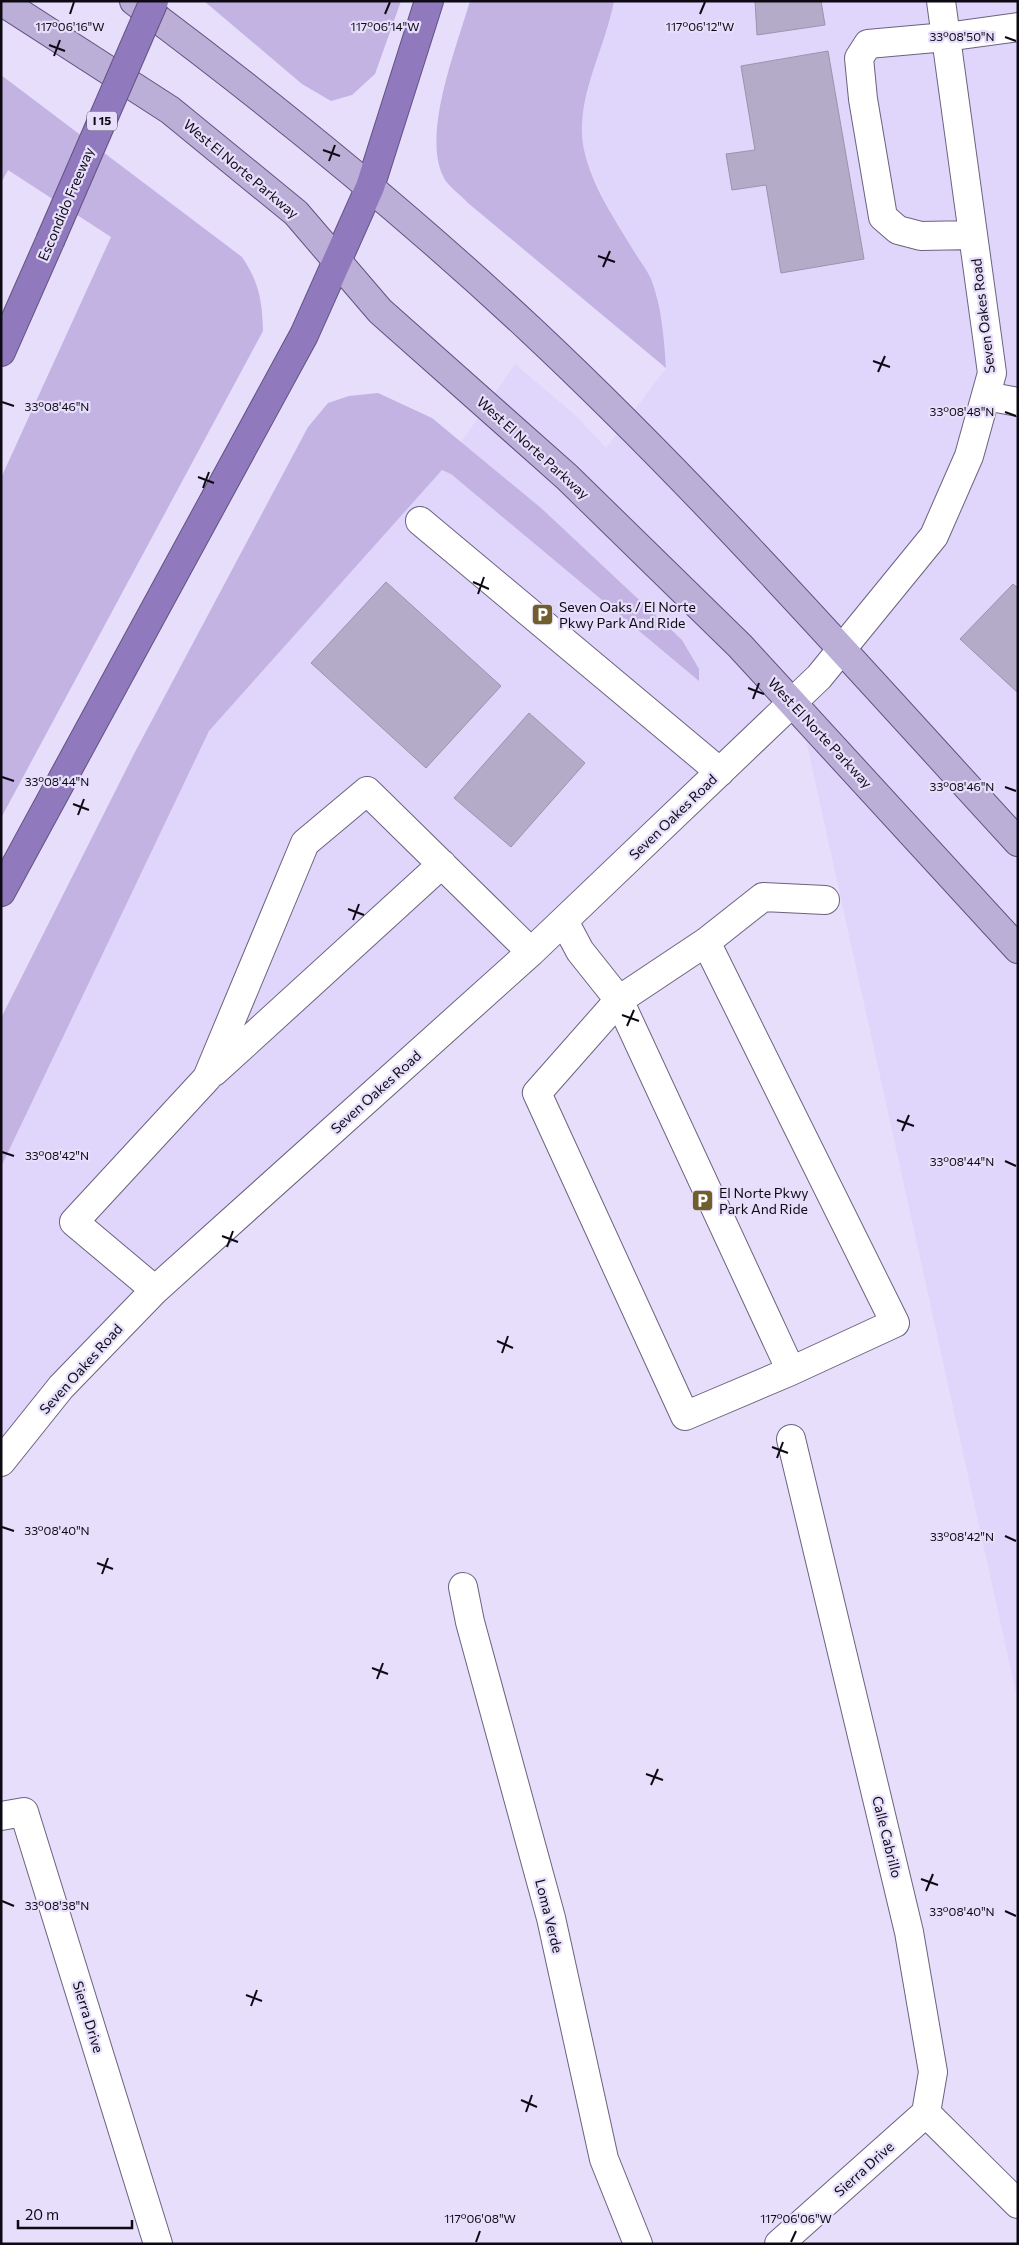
<svg xmlns="http://www.w3.org/2000/svg" width="1019" height="2245" font-family="Commissioner,sans-serif">
	<rect width="100%" height="100%" fill="#e6defb"/>
	<!-- built -->
	<path fill="#e0d5fa" d="M614,1H1018V1702L797,699L155,1290L1,1462V1167L209,731L442,470L515,364L576,416L606,448L666,368L662,320L585,159L581,127L589,80L609,25Z"/>
	<!-- green -->
	<path fill="#c2b3e3" d="M204,1H401L375,74L352,95L331,101L302,84Z
		M470,1H614C606,44 584,81 582,125C579,168 614,218 635,253C640,261 647,270 651,279C662,307 664,339 666,368L468,203C461,195 447,186 443,176C422,133 457,46 470,1Z
		M1,75L242,257C259,282 262,300 263,331L1,818V478L111,237L8,170L1,183Z
		M378,393L432,418L541,508L682,640L699,669V681L451,474L442,470L209,731L1,1167V1018L135,752L308,427L328,403L349,396Z"/>
	<!-- building -->
	<path fill="#b3abc7" stroke="#9b93ae" d="M755,1H821L825,25L757,35Z
		M828,51L864,259L781,273L766,185L732,190L726,154L755,150L741,66Z
		M386,582L501,686L426,768L311,663Z
		M1013,584L1018,588V693L960,639Z
		M529,713L585,763L511,847L454,798Z"/>
	<g fill="none" stroke-linecap="round" stroke-linejoin="round">
		<defs>
			<path id="minor" d="M973,235L921,236L898,230L883,217L863,99L859,58L868,44L946,37L1018,27
				M986,396L1018,402
				M420,521L720,772
				M564,921L580,951L619,1000L791,1371L895,1323L706,942L763,897L825,900
				M706,942L619,1000L537,1093L685,1416L791,1371
				M214,1072L442,864
				M155,1290L74,1222L207,1078L305,843L367,791L531,952
				M791,1439L909,1932L933,2072L926,2113L1018,2204
				M1,1462L61,1387L155,1290L531,952L819,677L934,536L969,456L992,373L941,1
				M463,1587L470,1622L551,1918L604,2159L638,2244
				M1,1816L24,1812L158,2244
				M779,2244L926,2113"/>
			<path id="major" d="M1,1L170,110L296,213L380,311L567,477L740,646L1018,949
				M134,1C272,104 406,213 531,330C703,491 859,669 1018,842"/>
			<path id="highway" d="M1,352L50,241
				M1,892L304,335L370,187L429,1"/>
		</defs>
		<!-- minor casing -->
		<use href="#minor" stroke="#6b637d" stroke-width="30"/>
		<!-- major casing -->
		<use href="#major" stroke="#625282" stroke-width="30"/>
		<!-- highway casing -->
		<use href="#highway" stroke="#625282" stroke-width="30"/>
		<!-- minor -->
		<use href="#minor" stroke="#fff" stroke-width="28"/>
		<!-- major -->
		<use href="#major" stroke="#bcafd7" stroke-width="28"/>
		<!-- highway -->
		<use href="#highway" stroke="#9079bd" stroke-width="28"/>
		<defs>
			<path id="highway-bridge" d="M50,241L154,1"/>
		</defs>
		<!-- highway-bridge casing -->
		<use href="#highway-bridge" stroke="#625282" stroke-width="30" stroke-linecap="butt"/>
		<!-- highway-bridge -->
		<use href="#highway-bridge" stroke="#9079bd" stroke-width="28"/>
	</g>
	<!-- ticks -->
	<path fill="none" stroke="#0e0a14" stroke-width="2" d="M70,14L74,2M385,14L390,2M700,14L705,2M1005,37L1016,41M49,45L65,51M54,56L60,40M323,150L340,156M329,161L335,145M598,256L615,262M603,267L610,251M873,361L890,367M878,372L885,356M2,402L14,406M1005,412L1016,416M198,477L214,483M203,488L209,472M473,582L489,589M478,594L484,577M748,688L764,694M753,699L759,683M2,777L14,781M1005,787L1016,791M73,804L89,810M78,815L84,799M348,909L364,915M353,920L359,904M622,1015L639,1021M627,1026L634,1010M897,1120L914,1126M902,1131L909,1115M2,1152L14,1156M1005,1161L1016,1166M222,1236L238,1242M227,1247L233,1231M497,1341L513,1348M502,1353L508,1336M772,1447L788,1453M777,1458L783,1442M2,1527L14,1531M1005,1536L1016,1541M97,1563L113,1569M102,1574L108,1558M372,1668L388,1674M377,1679L383,1663M646,1774L663,1780M651,1785L658,1769M921,1879L938,1885M926,1891L933,1874M2,1901L14,1906M1005,1911L1016,1916M246,1995L262,2001M251,2006L257,1990M521,2100L537,2107M526,2112L532,2095M476,2242L480,2231M791,2242L796,2231"/>
	<!-- icons -->
	<defs>
		<symbol id="parking-square" viewBox="-11 -11 22 22"><rect x="-9" y="-9" width="18" height="18" rx="4" fill="#705e2c" stroke="#e6defb"/><path d="M-3.5-5.5H1a3.5 3.5 0 0 1 0 7H-1V5.5H-3.5ZM-1-3.4V-.6H.8a1.4 1.4 0 0 0 0-2.8Z" fill="#fff"/></symbol>
	</defs>
	<g fill-rule="evenodd">
		<use href="#parking-square" x="530" y="602" width="25" height="25"/>
		<use href="#parking-square" x="690" y="1188" width="25" height="25"/>
	</g>
	<g text-anchor="middle" stroke-width="4.5" stroke-linejoin="round" paint-order="stroke">
		<!-- shield labels -->
		<rect fill="#e6defb" stroke="#4f4a59" stroke-width="1" x="87" y="111.5" width="30" height="19" rx="4"/>
		<g font-size="12" font-weight="bold" fill="#0e0a14">
			<text x="102" y="125">I 15</text>
		</g>
		<!-- street labels -->
		<g font-size="14" fill="#0e0a14" stroke="#e6defb">
			<text transform="translate(241 169) rotate(40)" y="5">West El Norte Parkway</text>
			<text transform="translate(66 204) rotate(-67)" y="5">Escondido Freeway</text>
			<text transform="translate(983 316) rotate(-97)" y="5">Seven Oakes Road</text>
			<text transform="translate(533 448) rotate(42)" y="5">West El Norte Parkway</text>
			<text transform="translate(820 733) rotate(47)" y="5">West El Norte Parkway</text>
			<text transform="translate(673 817) rotate(-44)" y="5">Seven Oakes Road</text>
			<text transform="translate(376 1092) rotate(-42)" y="5">Seven Oakes Road</text>
			<text transform="translate(81 1369) rotate(-48)" y="5">Seven Oakes Road</text>
			<text transform="translate(887 1837) rotate(76)" y="5">Calle Cabrillo</text>
			<text transform="translate(549 1916) rotate(76)" y="5">Loma Verde</text>
			<text transform="translate(88 2017) rotate(73)" y="5">Sierra Drive</text>
			<text transform="translate(864 2169) rotate(-42)" y="5">Sierra Drive</text>
		</g>
		<!-- poi labels -->
		<g font-size="14" fill="#0e0a14" stroke="#e6defb" text-anchor="start">
			<text x="559" y="612">Seven Oaks / El Norte<tspan x="559" dy="16">Pkwy Park And Ride</tspan></text>
			<text x="719" y="1198">El Norte Pkwy<tspan x="719" dy="16">Park And Ride</tspan></text>
		</g>
	</g>
	<g font-size="12" text-anchor="middle" fill="#0e0a14" stroke="#e6defb" stroke-width="4.5" stroke-linejoin="round" paint-order="stroke">
		<text x="70" y="31">117°06'16"W</text>
		<text x="385" y="31">117°06'14"W</text>
		<text x="700" y="31">117°06'12"W</text>
		<text x="962" y="41">33°08'50"N</text>
		<text x="57" y="411">33°08'46"N</text>
		<text x="962" y="416">33°08'48"N</text>
		<text x="57" y="786">33°08'44"N</text>
		<text x="962" y="791">33°08'46"N</text>
		<text x="57" y="1160">33°08'42"N</text>
		<text x="962" y="1166">33°08'44"N</text>
		<text x="57" y="1535">33°08'40"N</text>
		<text x="962" y="1541">33°08'42"N</text>
		<text x="57" y="1910">33°08'38"N</text>
		<text x="962" y="1916">33°08'40"N</text>
		<text x="480" y="2223">117°06'08"W</text>
		<text x="796" y="2223">117°06'06"W</text>
	</g>
	<!-- border -->
	<rect width="1019" height="2245" fill="none" stroke="#0e0a14" stroke-width="5"/>
	<!-- scale -->
	<path d="M18 2220v8h114v-8" fill="none" stroke="#0e0a14" stroke-width="2.5"/>
	<text x="25" y="2220" font-size="15" fill="#0e0a14" stroke="#e6defb" stroke-width="4" paint-order="stroke">20 m</text>
</svg>
